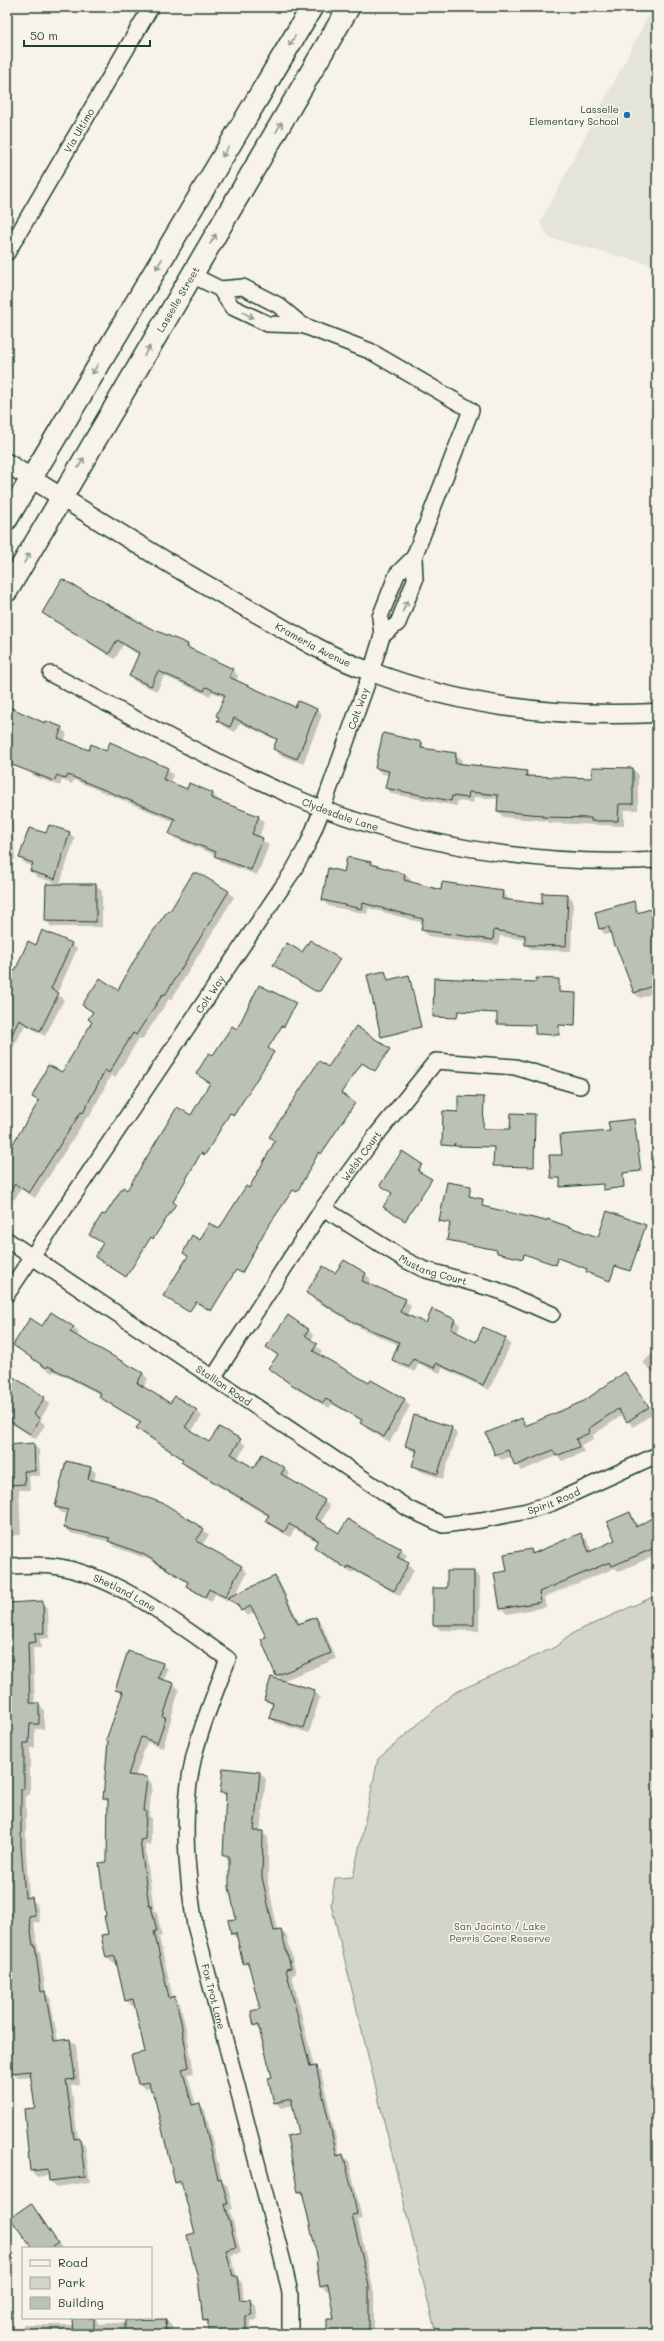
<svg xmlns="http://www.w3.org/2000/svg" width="664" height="2341" font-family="Mali,sans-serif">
	<rect width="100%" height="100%" fill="#f7f3e8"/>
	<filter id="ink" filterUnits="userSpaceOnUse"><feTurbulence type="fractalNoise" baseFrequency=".025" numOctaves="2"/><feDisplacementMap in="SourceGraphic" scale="8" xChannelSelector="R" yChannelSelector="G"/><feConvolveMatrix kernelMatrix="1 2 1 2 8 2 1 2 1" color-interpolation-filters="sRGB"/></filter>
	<g filter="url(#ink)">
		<!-- built -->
		<path fill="#e5e4d9" d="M653,7H657V266L549,238L540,223Z"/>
		<!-- green -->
		<path fill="#d3d5ca" stroke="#79897f" d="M657,1595V2334H436L331,1904L335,1878L353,1877L378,1759L454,1693L555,1647L575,1632Z"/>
		<!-- shadow -->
		<path fill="#0003" d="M44,613L148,628L188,645L193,651L233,670L238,676L236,681L295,709L298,702L317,710L322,715L303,764L280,755L274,749L278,741L240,723L235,732L224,726L218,721L220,718L217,716L225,698L212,692L210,696L164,676L157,691L136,682L130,676L139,655L123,645L115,659L49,618Z
			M7,707L46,724L61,728L67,734L64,742L89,751L107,752L111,744L167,769L173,775L170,783L188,791L190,785L213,794L219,800L218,802L259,817L264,822L259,838L269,845L257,875L221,862L216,855L176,839L170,834L175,822L74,780L72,784L62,780L60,786L34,776L7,750Z
			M422,743L427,750L456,754L462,760L461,764L526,772L532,778L593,779L632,769L638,774V810H624V826L549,823L547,821L503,817L498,811L499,799L474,797L473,803L457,801V806L392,794L386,788L389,775L382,774L376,768Z
			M7,804L12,809L15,860H7Z
			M69,833L75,838L60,884L37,877L31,871L33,866L26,864L20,858L47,834Z
			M371,863L374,866L405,874L411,880L410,883L442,891L503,892L508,898V901L543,905L567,895L573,900L571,951L532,950L526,945V940L500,936L498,945L428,936L422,930L423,923L368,908L367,914L328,906L323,900L344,873Z
			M47,885H96L102,891V927H52L46,921Z
			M229,892L234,897L171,1000L169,999L142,1040L139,1038L115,1078L111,1075L89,1118L87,1117L35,1198L21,1189L14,1200L7,1195V1148L10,1150L39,1103L33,1097L62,1073L93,1023L89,1019L93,1013L84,1005L118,992L171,913Z
			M634,902L640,913L653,909L657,913V992L640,998L634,993L611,933L606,935L600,929L596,912Z
			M71,944L77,949L57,994L64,1000L45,1036L25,1025L7,1060V968L15,972L36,946Z
			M344,1261L366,1274L371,1280L369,1284L405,1300L411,1306L407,1316L427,1325L455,1320L460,1325L457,1334L477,1343L505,1339L511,1344L489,1390L442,1368L440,1373L418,1364L415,1372L398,1365L393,1360L399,1345L362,1329L313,1299L308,1293L336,1275Z
			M73,1327L79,1333L76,1337L143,1373L148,1379L143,1388L171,1404L196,1411L202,1416L191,1432L210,1444L240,1440L246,1446L237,1459L254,1470L284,1468L290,1474L287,1479L324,1501L330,1506L321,1522L339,1534L378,1540L401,1550L407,1555L404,1561L414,1570L400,1596L354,1571L353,1573L321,1553L315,1547L318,1542L295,1529L290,1537L272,1527L267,1521L269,1517L188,1468L182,1462L183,1460L143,1434L138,1428L141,1423L106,1402L101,1395L54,1371L52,1373L14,1345L42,1328Z
			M308,1330L314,1336L310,1341L322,1351L319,1355L370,1385L372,1381L405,1400L410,1406L390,1442L367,1429L361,1423L362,1421L332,1404L329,1408L296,1389L269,1368L278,1356L267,1347Z
			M657,1348V1376L643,1363Z
			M7,1374L50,1403L40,1420L45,1425L36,1439L7,1421Z
			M625,1374L654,1413L633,1427L623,1415L593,1435L594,1439L581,1445L584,1452L562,1461L557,1456L521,1471L512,1456L502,1460L496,1455L487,1434L522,1419L528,1425L584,1402Z
			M452,1428L457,1434L443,1479L419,1471L413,1466L417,1453L412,1451L406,1446Z
			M33,1444L39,1450L40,1476H29L30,1490H19L21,1535L7,1536V1446Z
			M90,1467L96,1473L94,1481L203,1530L209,1535L202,1545L242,1567L247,1573L235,1596L275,1577L280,1583L300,1624L316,1618L322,1624L336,1659L282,1681L277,1675L267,1638L255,1612L247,1616L240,1607L215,1594L211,1602L193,1591L187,1586L188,1583L150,1560L115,1547L111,1542L70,1533L65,1528L68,1514L62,1513L56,1507Z
			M629,1513L639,1526L657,1516V1555L619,1571L615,1568L544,1597L546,1607L507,1614L501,1608L509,1572L531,1550L535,1554L581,1535L587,1540L592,1551L616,1541Z
			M474,1572L480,1578L479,1631L440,1630L434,1624L448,1589Z
			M42,1602L48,1608L49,1638L40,1639L41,1648H33L35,1704H38L44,1710V1729H35V1748H30V1795H26V1851L29,1898L37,1904L40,1922L34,1923L38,1949L40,1952L46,1994L50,1998L58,2041L70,2040L76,2045L80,2084L71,2085L78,2139L85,2145L90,2182L56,2187L50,2181V2175L37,2177L31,2171L25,2110L36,2108L32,2077L19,2078L13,2073L7,2026V1604Z
			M163,1664L168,1669L164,1681L174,1684L179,1690L163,1748L147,1742L135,1777L147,1778L152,1784L149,1816L151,1818V1845H145L154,1910L157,1913L162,1936L159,1937L173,1998L180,2003L186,2028L194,2073L187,2074L196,2105L199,2104L205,2110L222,2180L227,2185L233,2209L230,2210L241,2253L231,2255L237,2277L242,2283L244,2300H250L256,2306L258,2320L251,2321V2334H209V2326L204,2320L196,2234L184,2188L176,2182L154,2094L151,2088L145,2089L139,2083L146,2053L135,2005L132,2006L126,2000L117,1962L113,1963L107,1958L109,1935V1803L104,1798L123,1696L117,1690Z
			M314,1691L320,1697L309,1733L276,1723L270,1717L273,1706L265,1699Z
			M224,1769L260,1773L266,1779L260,1832L268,1837V1883L278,1931H281L287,1936L296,1974L292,1975L314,2067L321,2072L340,2156H343L349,2161L358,2200L362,2219L358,2220L374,2293V2334H328L336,2320L330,2290L327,2291L321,2285L319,2261L304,2197L299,2192L293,2168L296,2167L300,2134L293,2105L281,2108L275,2102L273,2077L260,2030L255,2025L261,2009L251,1969L244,1963L238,1939L231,1934L237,1919L230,1862L224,1856L227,1797L221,1792Z
			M31,2205L36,2210L62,2248H33Z
			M7,2230L11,2235L7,2252Z
			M74,2318H95L99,2324L166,2320L172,2326V2334H23V2325H74Z"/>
		<!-- building -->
		<path fill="#bbc1b6" stroke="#1f3d34" d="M62,579L148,627L188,644L187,647L233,669L229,677L295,707L298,701L317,709L297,759L273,749L277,739L234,718L230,727L217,721L219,717L216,716L225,695L206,687L204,691L158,671L151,686L129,676L139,653L117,640L109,654L42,613Z
			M7,706L45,723L46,721L62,727L58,738L89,750L91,744L106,751L110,742L168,768L163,779L187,789L189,783L213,793L211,798L259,816L252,834L263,838L251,870L214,856L216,852L169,834L175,819L68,775L66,779L57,775L54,781L7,763Z
			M383,733L422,742L421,748L456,753L455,763L527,771L526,776L592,778V767L633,768V804H619L618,821H591V818L542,817V815L497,811L498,795L469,792L468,798L452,796L451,801L385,788L389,771L375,768Z
			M49,825L70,832L55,879L30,871L33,863L19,858L29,828L46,833Z
			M347,857L371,862V864L405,874L404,880L441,890L442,882L503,891L502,899L542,904V893L568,894L566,946L525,945V935L494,930L493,940L421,930L423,919L363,903L362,909L322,900L328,868L344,872Z
			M193,873H198L229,891L165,995L163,994L136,1035L133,1033L109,1073L105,1070L83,1113L81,1112L29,1193L15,1184L7,1196V1153L39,1101L32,1097L48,1065L62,1072L92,1022L88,1019L93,1012L82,1005L100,978L118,990L140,950L168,910L170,911Z
			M46,884H96V922L45,921Z
			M634,901L637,913L654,908L657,920V984L634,993L616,946H614L609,927L599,929L595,912Z
			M42,930L72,943L51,989L59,993L40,1031L19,1020L7,1044V967L15,971L28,941L36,945Z
			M310,940L340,959L320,991H315L273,965L287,943L302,952Z
			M385,971L388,980L409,975L421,1027L381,1037L367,975Z
			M434,978L536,982V978L559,979V992L576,993L575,1026L559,1025V1035L535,1034V1025L497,1024V1013L458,1011L457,1018L433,1017Z
			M259,985L296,1003L284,1027L282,1026L268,1048L274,1052L234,1115L230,1113L205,1155L201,1153L173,1202L176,1204L153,1239L151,1237L126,1277L95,1257L103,1243L89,1235L102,1214L105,1215L123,1187L127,1190L177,1107L191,1115L210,1083L196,1074L209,1053L213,1055L232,1026L237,1029Z
			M356,1026L390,1049L375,1071L362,1063L341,1093L355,1103L321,1154L319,1152L297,1192L293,1190L265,1231L242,1273L236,1270L211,1311L196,1302L189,1312L163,1296L188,1256L183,1253L192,1235L200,1240L209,1223L219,1229L246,1186L249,1188L275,1141L269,1137L319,1061L328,1067Z
			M458,1096L484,1097L483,1129H510L511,1113L535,1114L534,1167L493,1166L494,1147L454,1146L455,1143L453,1146L442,1145L443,1111L458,1112Z
			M634,1119L641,1171L623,1173L624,1187L603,1190V1184L560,1187V1178H551L549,1155H562L560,1135L610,1131L608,1122Z
			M402,1151L422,1164L418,1171L432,1179L405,1221L383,1207L392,1193L380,1185Z
			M447,1182L471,1186L469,1196L483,1199L482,1206L546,1221L547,1219L598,1237L607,1211L646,1225L630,1271L615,1266L610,1281L586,1272L587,1269L558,1258L556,1265L524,1254L523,1259L497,1253V1250L447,1240L450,1223L439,1221Z
			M344,1260L366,1273L362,1281L406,1299L400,1312L426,1323L432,1309L455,1319L451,1329L476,1342L483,1327L506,1338L483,1385L436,1363L434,1368L413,1359L409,1367L392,1360L399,1342L355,1323L306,1293L323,1266L335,1273Z
			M51,1312L74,1327L70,1332L143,1373L137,1383L170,1403L175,1396L197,1410L185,1427L209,1442L219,1427L241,1439L231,1454L254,1468L262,1454L285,1468L281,1474L325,1500L315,1518L339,1533L348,1519L378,1538L379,1537L402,1549L397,1557L409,1563L394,1591L348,1566L347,1569L314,1547L318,1540L289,1524L284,1532L265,1521L269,1515L181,1462L183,1459L136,1428L141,1422L99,1397L101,1393L48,1366L46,1368L13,1345L30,1318L42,1326Z
			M288,1315L309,1330L305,1335L317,1344L313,1351L369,1383L371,1380L405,1399L384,1437L360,1423L362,1420L326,1399L323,1403L289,1383L268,1368L278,1355L266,1347Z
			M625,1372L649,1407L627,1422L618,1409L588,1429L589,1433L576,1439L579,1447L556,1456L553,1450L515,1466L508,1450L495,1455L486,1433L522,1418L525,1426L584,1401Z
			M7,1373L45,1397L34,1414L40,1419L30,1434L7,1419Z
			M414,1415L452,1427L438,1474L412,1466L417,1450L405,1446Z
			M34,1443L35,1471H24L25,1484L7,1485V1445Z
			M66,1461L91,1467L88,1479L109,1484L165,1504L204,1529L196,1541L242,1566L225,1597L209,1589L205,1597L186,1586L188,1582L143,1554L108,1541L110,1538L64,1528L68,1510L55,1507Z
			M630,1512L636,1527L657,1515V1547L612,1566L610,1562L539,1592L541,1602L500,1609L494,1573L507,1571L504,1554L531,1549L532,1554L581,1533L589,1552L615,1540L607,1522Z
			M447,1571H474V1625H433V1588H447Z
			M275,1576L298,1624L316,1617L331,1653L276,1676L261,1639L266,1637L251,1606L241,1611L237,1604L227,1598Z
			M43,1601L44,1633H35L36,1642L28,1643L30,1703H39V1724H30L29,1743H24V1789H21V1845L25,1898L32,1897L35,1916L29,1917L33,1945H35L41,1992L45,1991L54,2041L70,2039L75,2079L66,2080L74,2139L80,2138L85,2177L49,2181L48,2169L30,2171L24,2109L35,2108L30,2071L12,2073L7,2031V1603Z
			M128,1651L163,1663L158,1678L174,1683L163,1717L166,1718L157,1743L141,1737L128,1775L147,1777L143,1811H146L145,1839L140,1840L149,1906H151L157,1931H154L169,1998L175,1996L181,2022L189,2067L182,2069L192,2105L200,2103L218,2179L221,2178L228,2204H225L236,2247L226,2250L233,2276H237L240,2300L250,2299L252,2315L246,2316V2334H208V2320L203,2321L198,2279L187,2235L195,2233L181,2181L175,2183L153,2091L151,2092L149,2082L138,2084L131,2055L145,2052L133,1999L125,2001L115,1956L106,1958L101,1935L108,1934L104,1916H106L99,1863L107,1862L108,1799H103L108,1741L106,1740L123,1692L115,1690Z
			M271,1677L315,1690L303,1728L269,1718L273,1703L264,1700Z
			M223,1768L260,1772L254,1831H263L262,1877L274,1931L281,1930L291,1968L286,1969L310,2067L316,2066L337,2156L343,2154L353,2193L357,2214L352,2215L369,2286V2334H327V2319H334L328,2284L320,2286L316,2261L318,2260L302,2191L298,2192L287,2136L299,2133L291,2099L274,2103L268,2078L272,2077L258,2025L254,2026L251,2011L260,2009L248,1962L243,1964L236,1933L231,1934L228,1920L236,1919L229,1887V1856H223L226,1793H220Z
			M31,2203L58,2243L51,2248H32L10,2218Z
			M72,2318H94V2334H73Z
			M166,2319L167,2334H125V2320Z"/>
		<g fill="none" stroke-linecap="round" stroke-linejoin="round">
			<defs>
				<g id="minor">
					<path id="s1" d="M7,253L151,7"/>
					<path d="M192,275L220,289L232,307L268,324L302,325"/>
					<path d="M220,289L243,287L278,305L302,325L370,351L471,410L414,557L415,580L398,623L382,636"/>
					<path id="s2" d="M51,674C131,716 211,761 294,797C402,844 539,867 657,860"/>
					<path id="s3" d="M323,1208L407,1261L423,1269L497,1290L552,1314"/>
					<path id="s4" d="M7,1240L409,1509L443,1525L481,1520L527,1511L552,1503L657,1455"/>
					<path id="s5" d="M7,1294L293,871L308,844L323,807L371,672L382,636L380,617L397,574L414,557"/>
					<path id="s6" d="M213,1378L323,1208L374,1138L436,1061L515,1067L580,1086"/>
					<path id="s7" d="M7,1566C22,1566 38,1564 53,1566C115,1574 178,1624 228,1659C216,1691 202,1723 194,1756C181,1812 186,1869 195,1925L283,2262L290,2293V2334"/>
				</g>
				<g id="tertiary">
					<path id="s8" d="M7,463C90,515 172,567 258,614C294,635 330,657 369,671C462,707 558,718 657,713"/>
				</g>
				<g id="secondary">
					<path d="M7,519L312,7"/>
					<path id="s9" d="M7,591L349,7"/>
				</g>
			</defs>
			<!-- minor casing -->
			<use href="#minor" stroke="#1f3d34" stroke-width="18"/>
			<!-- tertiary casing -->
			<use href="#tertiary" stroke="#1f3d34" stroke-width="21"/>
			<!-- secondary casing -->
			<use href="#secondary" stroke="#1f3d34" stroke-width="24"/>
			<!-- minor -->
			<use href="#minor" stroke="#f7f3e8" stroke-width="15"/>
			<!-- tertiary -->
			<use href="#tertiary" stroke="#f7f3e8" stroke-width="18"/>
			<!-- secondary -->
			<use href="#secondary" stroke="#f7f3e8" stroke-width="21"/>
		</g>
		<!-- one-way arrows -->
		<defs><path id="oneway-shaft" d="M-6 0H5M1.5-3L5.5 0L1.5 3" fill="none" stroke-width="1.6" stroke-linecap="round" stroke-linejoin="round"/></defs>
		<g stroke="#8b988e">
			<use href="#oneway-shaft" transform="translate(292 41) rotate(121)"/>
			<use href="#oneway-shaft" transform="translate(279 127) rotate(-60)"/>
			<use href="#oneway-shaft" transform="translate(225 152) rotate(121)"/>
			<use href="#oneway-shaft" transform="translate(213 239) rotate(-60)"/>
			<use href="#oneway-shaft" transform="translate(159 264) rotate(121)"/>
			<use href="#oneway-shaft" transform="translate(248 315) rotate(26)"/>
			<use href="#oneway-shaft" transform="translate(147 351) rotate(-60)"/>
			<use href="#oneway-shaft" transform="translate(95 369) rotate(121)"/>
			<use href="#oneway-shaft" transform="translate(81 463) rotate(-61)"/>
			<use href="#oneway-shaft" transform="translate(27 558) rotate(-59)"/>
			<use href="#oneway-shaft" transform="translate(405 606) rotate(-68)"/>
		</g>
	</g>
	<!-- markers -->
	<circle fill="#1f6fb2" stroke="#f7f3e8" stroke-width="1.5" cx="627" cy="115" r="4"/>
	<g text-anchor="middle" stroke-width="3.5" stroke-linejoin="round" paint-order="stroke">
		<!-- poi labels -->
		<g font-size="10" fill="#1f3d34" stroke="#f7f3e8" text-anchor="end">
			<text x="619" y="113">Lasselle<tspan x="619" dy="12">Elementary School</tspan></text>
		</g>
		<!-- street labels -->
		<g font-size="10" fill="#1f3d34" stroke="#f7f3e8">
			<text dy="4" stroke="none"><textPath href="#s1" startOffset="142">Via Ultimo</textPath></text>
			<text dy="4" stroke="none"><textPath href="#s9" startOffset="338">Lasselle Street</textPath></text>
			<text dy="4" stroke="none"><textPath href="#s8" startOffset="356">Krameria Avenue</textPath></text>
			<text dy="4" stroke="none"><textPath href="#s5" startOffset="686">Colt Way</textPath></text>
			<text dy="4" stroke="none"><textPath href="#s2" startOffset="322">Clydesdale Lane</textPath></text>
			<text dy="4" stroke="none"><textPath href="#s5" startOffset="362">Colt Way</textPath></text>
			<text dy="4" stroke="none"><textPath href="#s6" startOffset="267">Welsh Court</textPath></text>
			<text dy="4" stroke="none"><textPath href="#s3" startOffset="127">Mustang Court</textPath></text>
			<text dy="4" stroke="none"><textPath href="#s4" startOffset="261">Stallion Road</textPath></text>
			<text dy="4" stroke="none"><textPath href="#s4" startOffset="635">Spirit Road</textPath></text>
			<text dy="4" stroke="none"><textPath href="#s7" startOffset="123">Shetland Lane</textPath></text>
			<text dy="4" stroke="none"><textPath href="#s7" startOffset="593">Fox Trot Lane</textPath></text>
		</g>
		<!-- park labels -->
		<g font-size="10" fill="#435b52" stroke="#f7f3e8">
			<text x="500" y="1930">San Jacinto / Lake<tspan x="500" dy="12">Perris Core Reserve</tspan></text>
		</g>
	</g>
	<!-- margin -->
	<rect width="664" height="2341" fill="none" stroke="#f7f3e8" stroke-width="24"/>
	<rect x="12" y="12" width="640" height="2317" fill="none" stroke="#1f3d34" stroke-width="1.5" filter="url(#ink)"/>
	<!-- legend -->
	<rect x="22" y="2247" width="130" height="72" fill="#f7f3e8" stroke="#a1aaa0"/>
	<rect x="30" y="2260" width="20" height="6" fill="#f7f3e8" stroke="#a1aaa0"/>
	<text x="58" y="2267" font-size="12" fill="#1f3d34">Road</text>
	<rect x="30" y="2277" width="20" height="12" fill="#d3d5ca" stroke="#a1aaa0"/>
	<text x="58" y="2287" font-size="12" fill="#1f3d34">Park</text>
	<rect x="30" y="2297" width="20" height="12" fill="#bbc1b6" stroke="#a1aaa0"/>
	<text x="58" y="2307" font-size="12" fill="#1f3d34">Building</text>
	<!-- scale -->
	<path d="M24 40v6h126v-6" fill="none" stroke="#1f3d34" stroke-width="2"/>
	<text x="30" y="40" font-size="12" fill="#1f3d34" stroke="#f7f3e8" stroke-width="3" paint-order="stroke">50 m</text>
</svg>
